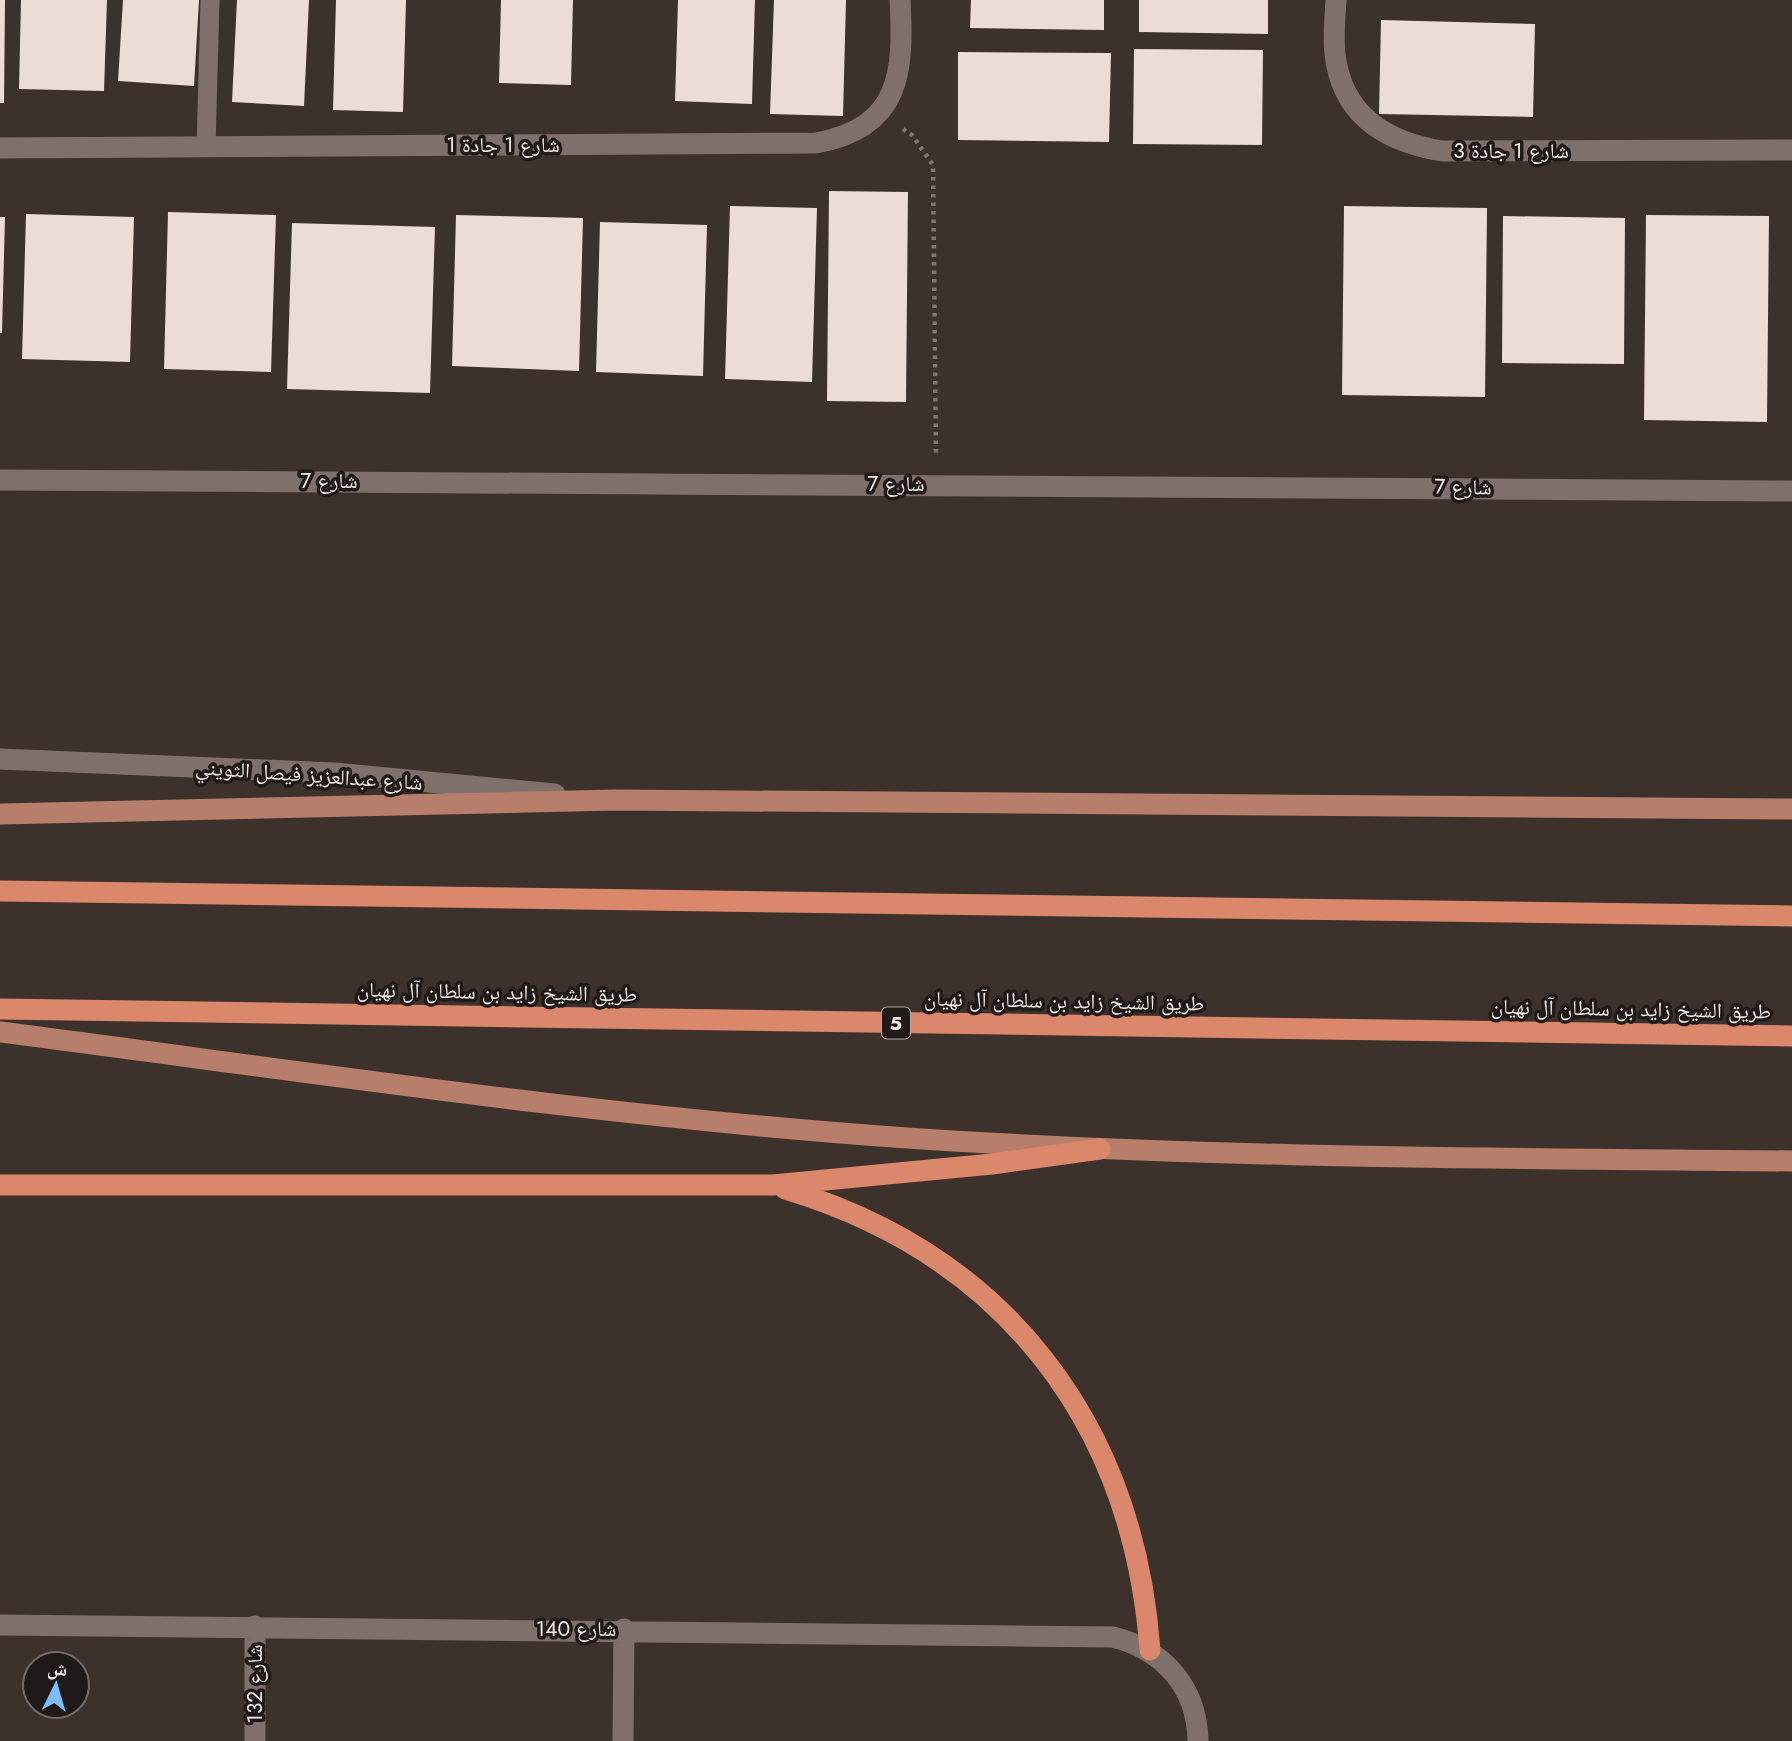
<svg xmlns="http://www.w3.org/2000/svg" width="1792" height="1741" font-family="Jost,'Noto Naskh Arabic',sans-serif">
	<rect width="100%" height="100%" fill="#3d312c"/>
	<!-- building -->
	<path fill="#ecdcd6" d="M0,0H5L4,103H0Z
		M21,0H107L104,91L19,89Z
		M123,0H199L194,86L118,81Z
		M237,0H309L304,106L232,102Z
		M336,0H406L403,112L333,110Z
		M501,0H573L571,85L499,83Z
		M678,0H755L752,104L675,101Z
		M774,0H846L843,116L770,114Z
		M971,0H1104V30L970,28Z
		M1139,0H1268V34L1139,32Z
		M1381,20L1535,24L1533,117L1379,114Z
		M1134,49L1263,50L1262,145L1133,144Z
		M958,52L1111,53L1109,142L958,140Z
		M829,191L908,192L906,402L827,401Z
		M730,206L817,208L812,382L725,379Z
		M1344,206L1487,208L1485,397L1342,395Z
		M168,212L276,215L271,372L164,369Z
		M26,214L134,217L130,362L22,359Z
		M456,215L583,218L579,371L452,366Z
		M1646,215L1769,216L1767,422L1644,420Z
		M1503,216L1625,218L1624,364L1502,363Z
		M0,217H5L2,333H0Z
		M600,222L707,225L703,376L596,372Z
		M292,223L435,227L430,393L287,389Z"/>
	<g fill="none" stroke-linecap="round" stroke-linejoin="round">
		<!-- path -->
		<path stroke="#817672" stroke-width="4.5" stroke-dasharray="3.5 5" stroke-linecap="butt" d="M903,129L912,135L933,165L936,455"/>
		<!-- service -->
		<path stroke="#7f706b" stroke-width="19" d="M206,147L210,0"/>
		<!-- minor -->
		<path stroke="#7f706b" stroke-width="21" d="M1336,0C1335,18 1333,37 1335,54C1342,116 1387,142 1442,151L1792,150
			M0,148L816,143C901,128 904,72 900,0
			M0,480L1792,491
			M0,1625L1113,1637C1164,1650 1197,1687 1198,1741
			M255,1741V1626
			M623,1741L624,1629"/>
		<!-- tertiary -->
		<path stroke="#7f706b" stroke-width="21" d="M0,759L335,773L555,794"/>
		<!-- primary -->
		<path stroke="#b67e6b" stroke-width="21" d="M0,814L616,800L1792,809
			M0,1032C302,1071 603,1117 907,1138C1201,1158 1497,1158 1792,1161"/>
		<!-- motorway -->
		<path stroke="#db876b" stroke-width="21" d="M0,891L1792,916
			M0,1009L1792,1036
			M0,1185H773L992,1164L1100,1149
			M785,1189C1005,1255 1133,1423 1150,1650"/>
	</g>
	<g text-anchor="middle" stroke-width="7" stroke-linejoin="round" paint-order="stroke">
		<!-- shield labels -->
		<rect fill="#201a18" stroke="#b2aaa8" stroke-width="2" x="882" y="1007.5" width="28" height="31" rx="5"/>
		<g font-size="19" font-weight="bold" fill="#f0e8e5">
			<text x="896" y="1030">5</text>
		</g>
		<!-- street labels -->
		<g font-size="21" fill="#f0e8e5" stroke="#201a18">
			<text x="503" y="152">شارع 1 جادة 1</text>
			<text x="1511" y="158">شارع 1 جادة 3</text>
			<text x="329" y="488">شارع 7</text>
			<text x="896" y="491">شارع 7</text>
			<text transform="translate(1463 487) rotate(1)" y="7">شارع 7</text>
			<text transform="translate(309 775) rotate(4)" y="7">شارع عبدالعزيز فيصل الثويني</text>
			<text transform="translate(497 992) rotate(1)" y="7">طريق الشيخ زايد بن سلطان آل نهيان</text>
			<text transform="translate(1064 1001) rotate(1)" y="7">طريق الشيخ زايد بن سلطان آل نهيان</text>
			<text transform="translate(1631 1009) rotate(1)" y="7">طريق الشيخ زايد بن سلطان آل نهيان</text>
			<text x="576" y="1636">شارع 140</text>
			<text transform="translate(255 1684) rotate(-90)" y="7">شارع 132</text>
		</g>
	</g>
	<!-- north arrow -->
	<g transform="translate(56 1685) rotate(5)"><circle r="33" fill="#201a18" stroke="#736c6a" stroke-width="2"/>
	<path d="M0-5L12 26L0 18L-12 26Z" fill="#7cbef9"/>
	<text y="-10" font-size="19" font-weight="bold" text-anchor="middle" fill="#f0e8e5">ش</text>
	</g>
</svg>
